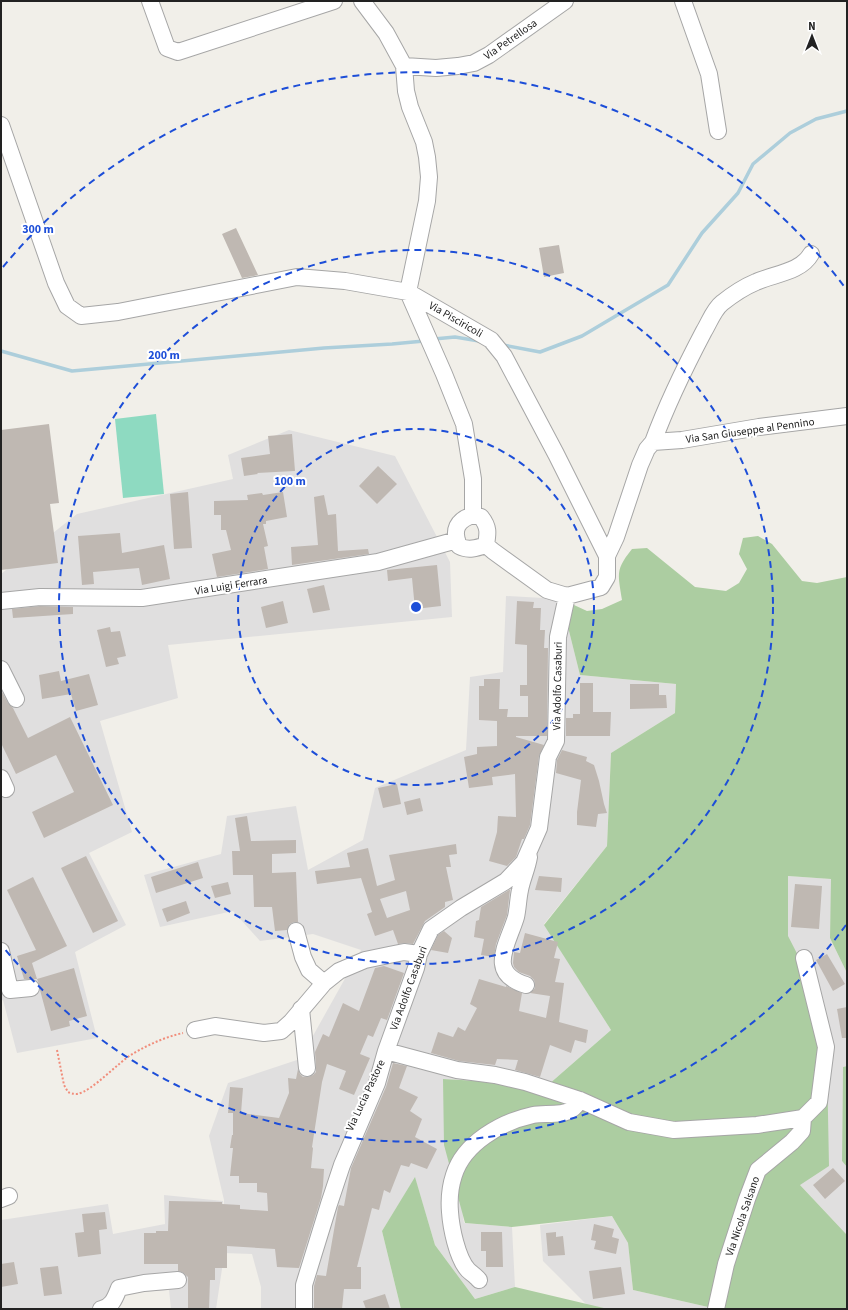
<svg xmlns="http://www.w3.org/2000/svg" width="848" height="1310" font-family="'Source Sans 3',sans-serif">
	<rect width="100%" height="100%" fill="#f1efe9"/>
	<!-- residential -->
	<path fill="#e0dfdf" d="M289,430L395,456L450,562L452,617L168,645L178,698L100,721L132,832L89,853L126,925L75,952L97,1038L17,1053L3,1000L1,1001V574L77,514L233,479L228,455Z
		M506,596L561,599L580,675L676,684L675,713L611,753L607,846L544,924L611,1030L548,1085L443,1079L464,1223L512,1227L515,1287L475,1299L435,1245L415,1178L382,1231L401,1309H261V1287L252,1254L223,1253L224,1200L209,1136L228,1083L300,1059L361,950L313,934L260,941L233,911L160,927L144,875L221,854L227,816L296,806L308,870L363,840L375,788L466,750L470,677L503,672Z
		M788,876L832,879L830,938L847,973V1066L843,1067L842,1161L847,1167V1235L800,1185L788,936Z
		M164,1195L223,1201L222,1269L216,1309H171L169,1290L126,1293L117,1309H1V1220L108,1204L113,1234L165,1224Z
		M612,1216L628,1243L633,1290L717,1309H608L587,1305L543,1261L540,1225Z"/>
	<!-- forest -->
	<path fill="#accda1" d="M758,536L772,544L802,581L817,583L847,577V973L830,938L831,879L788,876V936L826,1010L829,1166L800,1185L847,1235V1309H717L633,1290L628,1243L612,1216L512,1227L465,1223L444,1145L443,1079L548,1085L611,1030L544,925L607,846L611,753L675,713L676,684L580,675L561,599L587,611L602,609L622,600C618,574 615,570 632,549L647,548L695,587L726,591L739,583L747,569L739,554L743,538Z
		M847,1066V1167L842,1161L843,1067Z
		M415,1177L435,1245L475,1299L515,1287L608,1309H401L382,1231Z"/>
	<!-- pitch -->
	<path fill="#8edac1" d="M156,414L164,494L123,498L115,419Z"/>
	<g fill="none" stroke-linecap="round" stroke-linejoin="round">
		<!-- stream -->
		<path stroke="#adcedb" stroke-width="3.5" d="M434,339L455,337L479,341
			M503,345L540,352L582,336L668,285L702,233L738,193L753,164L790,133L816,119L847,111
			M1,351L72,371L324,348L392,344L424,341"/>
	</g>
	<!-- building -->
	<path fill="#bfb8b2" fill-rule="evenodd" d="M236,228L258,275L242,278L222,234Z
		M559,245L564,273L544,277L539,248Z
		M49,424L59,503L50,504L58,563L1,570V430Z
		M292,434L295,471L257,473L258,474L244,476L241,458L270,454L268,436Z
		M378,466L397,484L377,504L359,486Z
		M188,492L192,548L174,549L170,494Z
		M283,492L287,517L266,521V524H263L268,546L264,547L268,569L217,577L212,554L231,550L226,530H221V515H214V501L248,500L247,495L262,493L263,495Z
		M324,495L328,515L336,514L338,551L368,549L369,554L292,565L291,547L318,545L314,497Z
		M120,533L122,553L164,545L170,579L142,585L139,568L93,572L94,584L82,585L78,536Z
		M437,565L441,606L415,609L412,578L388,581L387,570Z
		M324,585L330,610L313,613L307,589Z
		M283,601L288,623L266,628L261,607Z
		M517,601L534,602L533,608H541L540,630H545L544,648H548L547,736H516V737L544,745L539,756L530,825L524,839H522L516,857L507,866L489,861L497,832L498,816L516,817L515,774L492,777L493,785L469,788L464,757L477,754V747L497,746V721L479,720V686H484V679H500L499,709H508L507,717H528V696H520V685H527V645L515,644Z
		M40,606L73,607V614L13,618L12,609Z
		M110,627L111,632L120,631L126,656L117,658L119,664L106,667L97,630Z
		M59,671L61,681L89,674L98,705L76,711L71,694L42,699L39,675Z
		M580,683H593V712H611L610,736H566V718H573V714H580Z
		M630,684H659V695H666L667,708L630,709Z
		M1,690L8,703L13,708L28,738L70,717L113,805L44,838L32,812L74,792L56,755L16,774L1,743Z
		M562,750L587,757L586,761L594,765L599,781L604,804L607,813L598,814L596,827L577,825V812L581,780L556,773L557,760Z
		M397,784L401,804L383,808L378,788Z
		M420,798L423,811L407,815L404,802Z
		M247,816L251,841L296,840V853L272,854V873L296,872L298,922H294L290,924L287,930L275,931L272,907H254L253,875H233L232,851H240L235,818Z
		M456,844L457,854L449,855L451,867H446L453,900L445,902V907L425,921L413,944L405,943L398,944L393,930L375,936L367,914L372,912L361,878L317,884L315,871L350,867L347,853L368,848L377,886L395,880L389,855ZM406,891L410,910L387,918L380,899Z
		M86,856L118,921L93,933L61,868Z
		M198,862L203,878L156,893L151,877Z
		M539,876L562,878L561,892L535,890Z
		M33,877L67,946L32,963L37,979H24L17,956L36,950L7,890Z
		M228,882L231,894L215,898L211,886Z
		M795,884L822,886L819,929L791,927Z
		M509,890H510L507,915L496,944L494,957L481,955L484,939L474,937L476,921L479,920L481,907Z
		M186,901L190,913L167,922L162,909Z
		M444,931L452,938L448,953L431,950L438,935Z
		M525,933L558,942L554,958L560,959L555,982L564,983L559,1022L588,1030L586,1043L575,1040L571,1053L550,1045L540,1077L515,1070L518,1060L497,1059L495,1065L459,1061L431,1053L438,1032L453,1037L458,1027L465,1031L477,1008L470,1004L479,979L506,987V986L522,993L519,1011L546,1018L550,996L530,993L535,988V984L534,980L530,976L519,972L514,967L513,963L514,952L520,953Z
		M827,954L845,984L833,991L816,960Z
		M384,966L404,973L387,1020L381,1018L373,1037L368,1035L360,1054L370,1058L354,1095L339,1089L346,1071L327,1064L322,1082L312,1147L313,1148L311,1168L324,1169L323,1186L321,1198L299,1268L277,1267L275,1249L227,1246V1268H215V1280H210L209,1309H188V1277L182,1272L178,1271V1264H144V1233H156V1231H168L169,1201L222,1202V1204L240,1205V1209L268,1211L267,1193L257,1192V1183H239V1176H230L233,1148H230L232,1135H233V1113H228L230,1087L243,1088L241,1113L279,1118L289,1093L288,1078L296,1079L298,1069L300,1074L303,1077H308L313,1075L316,1072V1067L315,1052L323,1034L329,1037L343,1003L359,1011L375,968Z
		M74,968L87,1016L69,1021L70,1026L51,1031L40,990V987L37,979Z
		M847,1007V1038H842L837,1009Z
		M393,1063L407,1066L399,1088L418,1097L410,1111L422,1119L415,1137L437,1149L427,1169L411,1163L409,1167L401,1165L390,1193L384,1190L379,1210L372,1208L357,1267H361V1289H344L342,1309H314V1286L317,1275L326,1276L338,1207L339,1205L344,1206L351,1168L386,1087Z
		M833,1168L845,1181L825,1199L813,1185Z
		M105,1212L107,1229L99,1230L101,1254L78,1257L75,1233L84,1232L82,1214Z
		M594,1224L614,1229L612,1237L619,1239L616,1254L594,1249L596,1241L591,1240Z
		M481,1232H502L503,1267H486V1251H481Z
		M556,1232V1237L563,1236L565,1255L548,1256L546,1233Z
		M14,1262L18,1284L1,1287V1264Z
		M58,1266L62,1294L44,1296L40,1268Z
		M621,1267L625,1294L593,1299L589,1271Z
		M385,1294L390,1309H366L363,1301Z"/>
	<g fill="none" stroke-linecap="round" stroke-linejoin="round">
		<defs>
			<path id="minor" d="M150,1L167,48L178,52L334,1
				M362,1L386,33L404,66L406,91L410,107L424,142L427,157L429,177L427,201L408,292L491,340L504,356L556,454L607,556
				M683,1L709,74L718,131
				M404,66L436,68L458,66L474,63L489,55L565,1
				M1,125L56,283L67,306L81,316L118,312L297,277L345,281L408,292L444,374L464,424L473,479V515
				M653,442C667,404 685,367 704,331C709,323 714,309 722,303C732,295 744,287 756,282C774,274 801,272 811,254
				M473,515L481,517C489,527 488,533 486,545C477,548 468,551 459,546C452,530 457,520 473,515Z
				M486,545L493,551L547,590L567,596L601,587L607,577V556L616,537L640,465L647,449L653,442L682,440L759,427L847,416
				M1,601L40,597L142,598L378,562L457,540
				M1,669L16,699
				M1,778L6,789
				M296,931L303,957L309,970L324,983
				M1,951L10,990L31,988
				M526,985C486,973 508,944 516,917C518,908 518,899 520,890C522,879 527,869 529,857
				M301,1009L307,1068
				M195,1030L215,1026L264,1033L281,1031L291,1022L324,983L339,971L365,960L389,955L404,952L419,954
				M386,1051L457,1070L495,1075L525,1082L580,1100L629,1122L674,1130L757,1125L803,1118L819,1102L826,1047L804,958
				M1,1199L9,1196
				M479,1280C476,1276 471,1273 468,1270C457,1258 451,1227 450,1212C449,1200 450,1187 454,1175C464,1143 501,1122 533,1115C544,1113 564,1116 572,1109C575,1107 578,1103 580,1100
				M101,1309C112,1307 115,1298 119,1288L144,1283L178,1280
				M304,1309V1285L329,1204L342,1165L377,1083L386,1051L416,968L419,954L431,929L461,908L506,881L524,862L539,828L548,757L556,741L558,637L567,596
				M716,1309L726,1264L747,1199L758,1170L792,1142L802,1131L803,1118"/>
		</defs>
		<!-- minor casing -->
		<use href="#minor" stroke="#a6a6a6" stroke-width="18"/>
		<!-- path -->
		<path stroke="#f18d7b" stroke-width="2" stroke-dasharray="2 2" stroke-linecap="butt" d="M57,1050L64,1085L68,1092C70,1093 73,1094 77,1094C93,1091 118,1062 134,1053C150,1044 165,1037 183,1033"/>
		<!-- minor -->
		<use href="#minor" stroke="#fff" stroke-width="16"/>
	</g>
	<!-- distance rings -->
	<g fill="none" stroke="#1d4ed8" stroke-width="2" stroke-dasharray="7 5">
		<circle cx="416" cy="607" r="178"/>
		<circle cx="416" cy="607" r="357"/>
		<path d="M846 925A535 535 0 0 1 3 947M3 267A535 535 0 0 1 846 289"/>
	</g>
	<g text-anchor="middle" stroke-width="4" stroke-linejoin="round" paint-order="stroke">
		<!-- street labels -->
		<g font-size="11" fill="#222" stroke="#fff">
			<text transform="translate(510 39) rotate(-35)" y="4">Via Petrellosa</text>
			<text transform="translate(456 319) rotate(30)" y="4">Via Pisciricoli</text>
			<text transform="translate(750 430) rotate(-8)" y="4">Via San Giuseppe al Pennino</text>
			<text transform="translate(231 585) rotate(-9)" y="4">Via Luigi Ferrara</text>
			<text transform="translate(557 686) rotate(-89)" y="4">Via Adolfo Casaburi</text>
			<text transform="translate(408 988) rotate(-70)" y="4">Via Adolfo Casaburi</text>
			<text transform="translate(365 1095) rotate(-65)" y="4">Via Lucia Pastore</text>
			<text transform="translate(742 1216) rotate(-71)" y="4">Via Nicola Salsano</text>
		</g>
	</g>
	<circle cx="416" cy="607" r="6" fill="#1d4ed8" stroke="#fff" stroke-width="2"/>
	<g font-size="12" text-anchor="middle" font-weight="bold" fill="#1d4ed8" stroke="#fff" stroke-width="4" stroke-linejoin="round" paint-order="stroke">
		<text x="38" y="233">300 m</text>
		<text x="164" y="359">200 m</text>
		<text x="290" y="485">100 m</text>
	</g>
	<!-- border -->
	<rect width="848" height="1310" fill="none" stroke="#222222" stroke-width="4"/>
	<!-- north arrow -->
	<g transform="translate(812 36)" stroke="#ffffff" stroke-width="3" paint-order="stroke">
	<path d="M0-3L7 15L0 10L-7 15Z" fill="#222222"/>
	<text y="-6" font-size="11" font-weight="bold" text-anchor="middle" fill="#222222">N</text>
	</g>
</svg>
